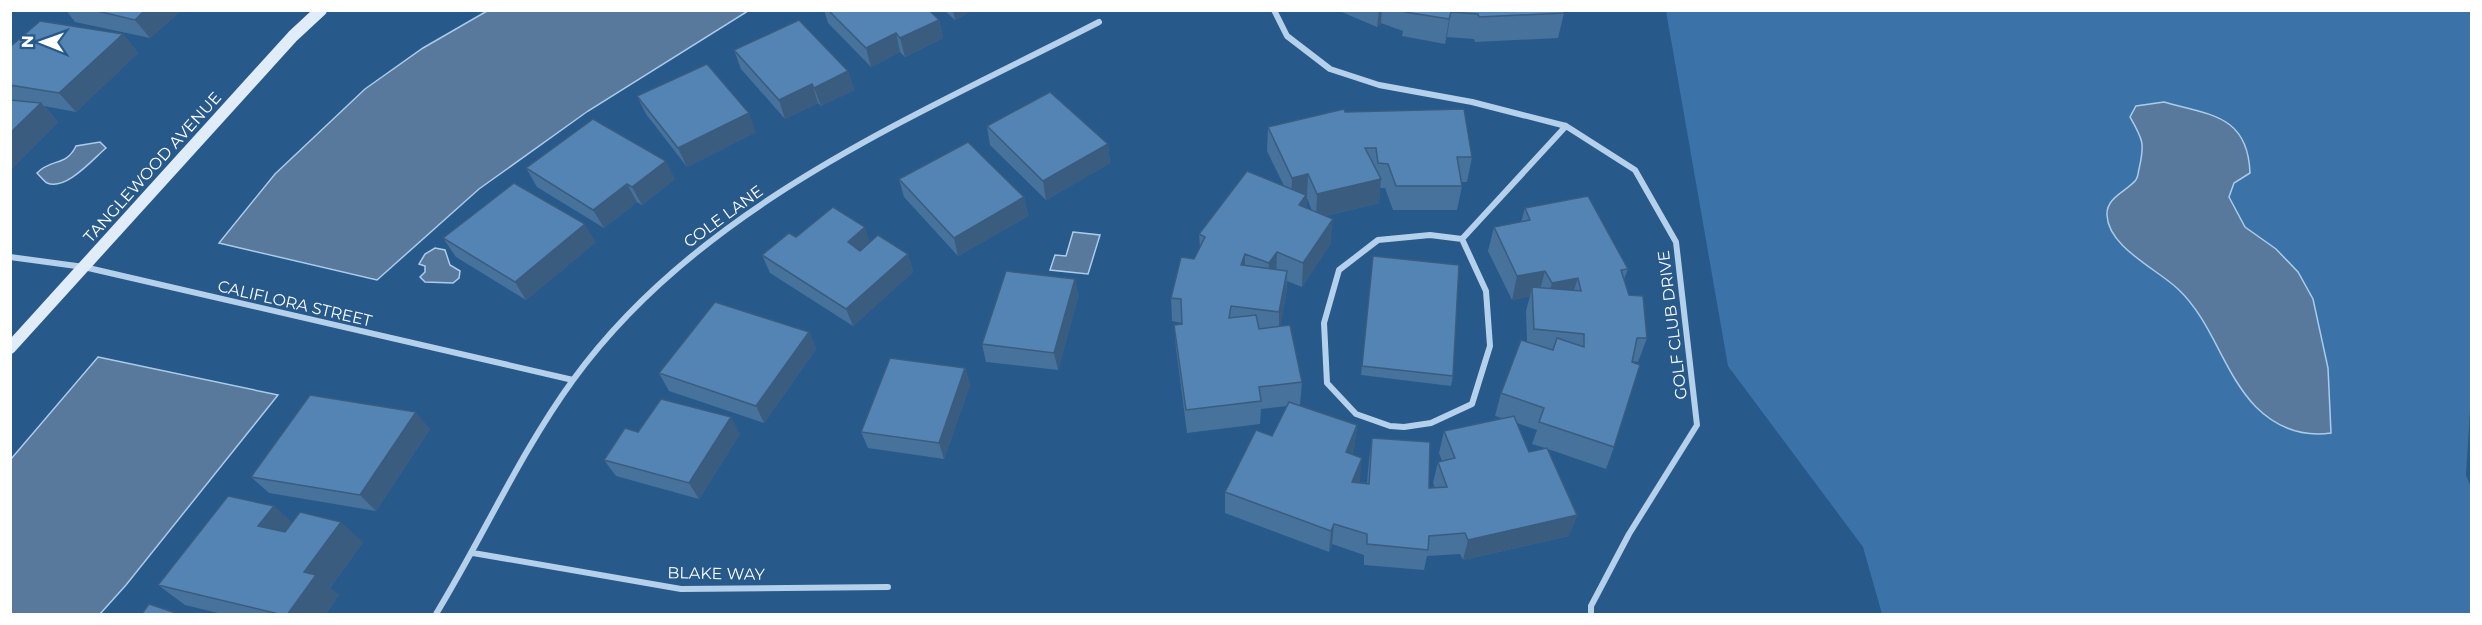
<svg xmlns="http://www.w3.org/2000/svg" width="2482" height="625" font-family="Montserrat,sans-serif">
	<rect width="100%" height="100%" fill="#27598b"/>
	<!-- green -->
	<path fill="#3b73a8" d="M1666,11H2471L2472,379L2466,475L2472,490L2471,614H1882L1863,547L1728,366Z"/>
	<!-- water -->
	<path fill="#58799c" stroke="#aaccea" stroke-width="1.5" d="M487,11H748L588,111L479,189L377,280L219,243L275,174L365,89L423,48Z
		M2164,102C2210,115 2248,115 2250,173L2234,183L2229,197L2245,227L2276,249L2298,272L2313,299L2328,368L2331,433C2301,437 2277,428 2256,407C2223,373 2213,322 2178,289C2157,269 2108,247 2107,215C2106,198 2125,192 2135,181C2138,178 2138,173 2139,169C2145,143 2143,140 2130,117L2136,106Z
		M100,142L106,148C93,159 66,191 47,183C44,181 39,175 37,173C51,158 66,167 76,146Z
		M1073,232L1100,235L1088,274L1050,270L1055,255L1066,256Z
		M435,248L445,250L450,265L460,271L459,278L453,283L425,282L420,277L425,272V266L419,264L425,254Z
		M98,357L278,395L126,585L100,614H11V459Z"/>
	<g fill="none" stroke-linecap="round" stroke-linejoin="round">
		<!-- street -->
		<path stroke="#b5d0ea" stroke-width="6" d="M1274,10L1287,36L1330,69L1379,85L1472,102L1566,126L1635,170L1676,242L1697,425L1629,534L1591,606V614
			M1430,235L1462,239L1486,291L1490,346L1472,404L1431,423L1404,427L1390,426L1356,414L1327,383L1324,323L1339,270L1378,240Z
			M1462,239L1566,126
			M10,257L84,267L573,380
			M473,553L681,589L888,587
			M436,614C483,537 520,453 573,380C700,205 912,118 1099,22"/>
		<!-- secondary -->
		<path stroke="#e0ecf8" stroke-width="12" d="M10,348L293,36L321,10"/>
	</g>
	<!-- wall -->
	<path fill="#47729b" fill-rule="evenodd" d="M66,10H182L150,38L75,22Z
		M824,10H929L939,20L943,38L905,57L900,52L871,67L828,23Z
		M944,10H973L955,20Z
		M1337,10H1563L1564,13L1558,38L1475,42L1474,39L1447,37L1445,44L1402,36L1403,31L1381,23L1377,27Z
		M123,34L138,53L76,112L44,106L58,122L10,170V47Z
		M734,50L848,71L854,90L821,106L818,103L785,119L741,69Z
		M637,96L756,132L687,167L646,114Z
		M1345,112L1472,157L1467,182H1461L1462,186L1457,210H1393L1385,188H1380L1379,203L1325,216L1331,243L1302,287L1287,281L1286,295L1280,326L1302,382L1300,405H1298L1357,425L1354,448L1352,454L1360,480L1359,482L1367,483L1369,460L1372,438L1429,488H1435L1433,483L1438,462L1442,461L1439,453L1444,431L1502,418L1495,416L1501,393L1527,342L1526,311L1530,296L1512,300L1488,251L1494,227L1521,222L1525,208L1628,269L1624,279L1629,295L1647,338L1638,362L1632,361L1614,447L1606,469L1548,449L1577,515L1569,536L1463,560L1460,554L1427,556L1424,570L1364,565V555L1332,544L1329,552L1225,513V492L1272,436L1287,406L1261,409L1260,424L1187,433L1176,348L1174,325L1182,324V323L1172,321L1171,298L1194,259L1200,247L1199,234L1284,186L1267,151L1268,127ZM1307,198L1312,211L1306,208ZM1517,423L1537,430L1532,444L1545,448L1529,452Z
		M987,126L1108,144L1110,163L1046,200L990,145Z
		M526,168L675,179L642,205L637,202L604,228L537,187Z
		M899,179L1024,197L1028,216L958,256L904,197Z
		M796,237L870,242L908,254L913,272L853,326L770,273L762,255Z
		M443,238L596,242L526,300L456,257Z
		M1373,256L1453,376L1451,386L1361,375Z
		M1075,279L1078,297L1058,370L986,362L982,344Z
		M809,332L816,349L764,423L669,391L659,373Z
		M965,368L970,385L944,459L868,448L861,432Z
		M430,429L376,511L269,493L251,477Z
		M638,432L740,434L699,499L616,476L604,460Z
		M274,506L292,523L363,542L330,588L339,595L325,615H226L185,605L158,585Z"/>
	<!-- shaded-wall -->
	<path fill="#3a5c7e" d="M145,10H182L150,38L135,20Z
		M953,10H973L955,20Z
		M1379,10H1382L1381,23L1377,27Z
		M1451,12L1447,37L1445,44L1449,19Z
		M939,20L943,38L905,57L900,38Z
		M896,33L900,52L871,67L866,48Z
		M123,34L138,53L76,112L59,93Z
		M848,71L854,90L821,106L814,88Z
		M812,84L818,103L785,119L779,100Z
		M41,103L58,122L10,170V133Z
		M749,113L756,132L687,167L678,148Z
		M1108,144L1110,163L1046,200L1043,181Z
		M666,161L675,179L642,205L632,187Z
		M1308,174L1307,198L1305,219L1291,202L1292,178Z
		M1381,179L1379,203L1316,218L1317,194Z
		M627,184L637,202L604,228L593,210Z
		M1024,197L1028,216L958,256L954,238Z
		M1333,219L1331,243L1302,287L1303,263Z
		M585,224L596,242L526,300L515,282Z
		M865,227L871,246L854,261L848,242Z
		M1277,252L1276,276L1268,287L1269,263Z
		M908,254L913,272L853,326L846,309Z
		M1245,254V277L1241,265Z
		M1287,271L1286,295L1279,336V312Z
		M1545,271L1539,294L1532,287L1530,296L1512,300L1517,276Z
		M1578,278L1570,302L1545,307L1552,283Z
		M1075,279L1078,297L1058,370L1054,353Z
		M809,332L816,349L764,423L756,406Z
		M965,368L970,385L944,459L939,443Z
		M416,412L430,429L376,511L360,495Z
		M731,417L740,434L699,499L689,483Z
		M1357,425L1354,448L1343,474L1346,452Z
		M1362,458L1360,480L1350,503L1352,482Z
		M274,506L297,527L283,547L258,526Z
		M1577,515L1569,536L1463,560L1468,540Z
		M341,522L363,542L330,588L339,595L325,615H287L304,572Z
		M1334,524L1332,544L1329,552L1331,531Z"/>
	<!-- building -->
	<path fill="#5384b4" stroke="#3a5c7e" stroke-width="1.5" d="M93,10H145L135,20Z
		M828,10H929L939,20L900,38L896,33L866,48Z
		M1405,10H1563L1564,13L1479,17L1478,14L1451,12L1449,19L1405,12Z
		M799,20L848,71L814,88L812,84L779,100L734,50Z
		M40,21L123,34L59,93L10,85V47Z
		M707,64L749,113L678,148L637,96Z
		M1050,92L1108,144L1043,181L987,126Z
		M10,100L41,103L10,133Z
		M1344,109L1345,112L1464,109L1472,157H1457L1462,186H1396L1388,164L1378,163L1376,148H1365L1381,179L1317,194L1308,174L1292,178L1268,127Z
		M593,119L666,161L632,187L627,184L593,210L526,168Z
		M968,142L1024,197L954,238L899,179Z
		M1247,171L1306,195L1299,205L1333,219L1303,263L1277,252L1269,263L1245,254L1241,265L1287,271L1279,312L1231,306L1229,318L1256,315L1259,329L1290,325L1302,382L1259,387L1261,401L1186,410L1174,325L1182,324L1181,299L1171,298L1181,257L1194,259L1205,237L1199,234Z
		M514,183L585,224L515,282L443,238Z
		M1588,196L1628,269L1621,270L1629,295L1643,296L1647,338H1637L1632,362L1640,365L1614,447L1539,422L1544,408L1501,393L1521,340L1553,350L1557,338L1584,347V334L1534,329L1532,287L1581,291L1578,278L1552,283L1545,271L1517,276L1494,227L1530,220L1525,208Z
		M833,207L865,227L848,242L860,251L878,235L908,254L846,309L762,255L789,233L796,237Z
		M1373,256L1459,265L1453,376L1362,366Z
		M1006,271L1075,279L1054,353L982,344Z
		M715,302L809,332L756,406L659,373Z
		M890,358L965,368L939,443L861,432Z
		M310,395L416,412L360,495L251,477Z
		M661,399L731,417L689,483L604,460L625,428L638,432Z
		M1289,402L1357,425L1346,452L1362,458L1352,482L1369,484L1372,438L1430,442L1429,488L1447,487L1438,462L1455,458L1444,431L1514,416L1529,452L1547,448L1577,515L1468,540L1465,533L1429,536L1428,550L1367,544V534L1334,524L1331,531L1225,492L1256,430L1272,436Z
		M228,496L274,506L258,526L285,532L300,512L341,522L304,572L316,575L287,615H283L158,585Z
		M149,604L182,615H141Z"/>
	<g text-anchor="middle" stroke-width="4.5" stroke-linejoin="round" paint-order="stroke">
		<!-- street labels -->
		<g font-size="16" fill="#fff" stroke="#27598b">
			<text transform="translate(152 167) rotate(-48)" y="6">TANGLEWOOD AVENUE</text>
			<text transform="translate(723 216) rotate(-36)" y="6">COLE LANE</text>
			<text transform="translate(295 303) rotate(13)" y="6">CALIFLORA STREET</text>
			<text transform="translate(1672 325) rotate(-97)" y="6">GOLF CLUB DRIVE</text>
			<text transform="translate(716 573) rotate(1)" y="6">BLAKE WAY</text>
		</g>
	</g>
	<!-- border -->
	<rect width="2482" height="625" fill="none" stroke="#ffffff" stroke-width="24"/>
	<!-- north arrow -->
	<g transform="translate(42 42) rotate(271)" stroke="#27598b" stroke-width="4.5" paint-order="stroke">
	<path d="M0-4.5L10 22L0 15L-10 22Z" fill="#ffffff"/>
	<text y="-9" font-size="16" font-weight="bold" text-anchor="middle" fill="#ffffff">N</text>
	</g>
</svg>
